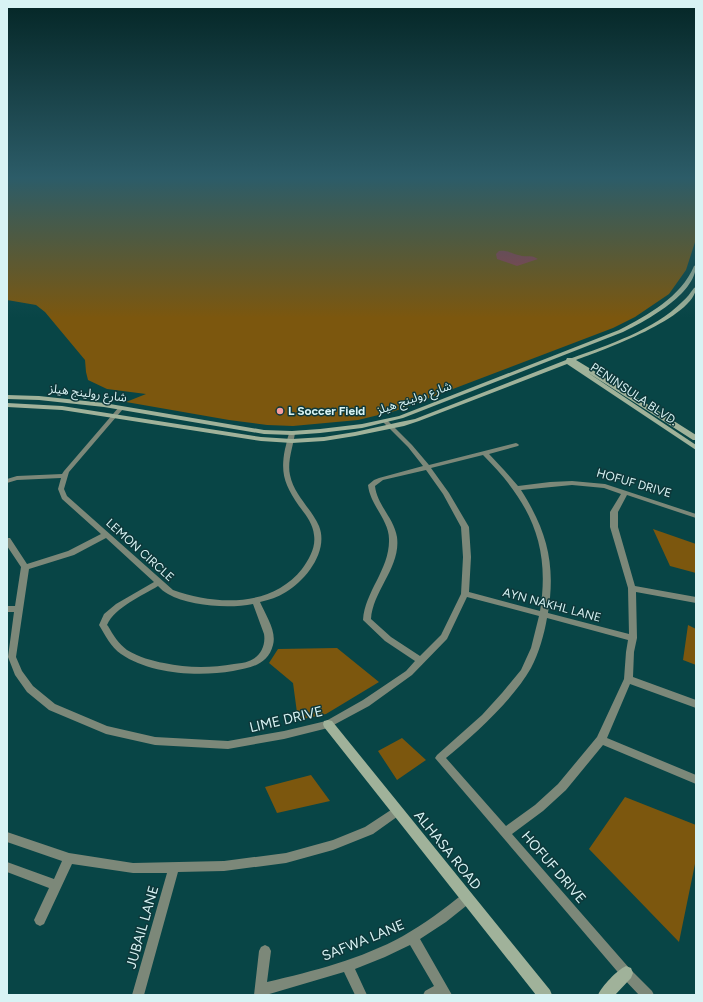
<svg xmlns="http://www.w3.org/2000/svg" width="703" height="1002" font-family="Figtree,'Noto Sans Arabic',sans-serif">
	<rect width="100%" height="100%" fill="#084546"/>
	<!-- green -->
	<path fill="#7c570e" d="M7,177H696V239L686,270L669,294L635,317L613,328L395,411L358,420L293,426L267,425L229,420L126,402L146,394L107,389L88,380L86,372L85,360L45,312L36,305L7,300Z
		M653,529L696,544V573L670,566Z
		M688,625L696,629V665L683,660Z
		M337,648L379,682L326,714L298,720L293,683L269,663L278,649Z
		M402,738L426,760L397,780L378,751Z
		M311,775L330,801L277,813L265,787Z
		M625,797L696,825V859L679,942L589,849Z"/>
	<!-- water -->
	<path fill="#9b4148" d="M499,251C508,250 513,254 522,256C528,257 532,255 538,259L517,266L497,259L496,254Z"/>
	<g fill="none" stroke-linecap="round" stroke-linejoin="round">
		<!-- street -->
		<path fill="#7c8879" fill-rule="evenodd" d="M121,406L124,408L123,409L69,472L64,489L67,496L173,590C215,605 271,608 302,569C309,559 316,548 314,535C313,524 306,515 299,506C285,485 280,474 285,449C287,443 287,437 290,432H294L295,433C293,447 287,462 290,475C294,495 311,508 319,526C329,551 306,580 286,592C278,597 269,600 260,602C265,614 277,631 273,645C268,665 250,668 233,671C198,677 150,674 121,654C111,647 105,635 99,625L104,614L116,604L154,582L106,538L74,555L29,569L16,657L22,671L33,686L55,704L107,726L155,737L228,741L284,731L326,721L363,700L406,671L415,661L385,641L363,620C365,591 390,569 389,539C389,520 370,505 368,485L374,480L379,478L423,466L408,447L382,421L383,420H387L412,445L429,465L516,443L518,444L519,445L518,446L489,454L504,470L518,486L550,482L572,481L605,484L696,514V518L627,495L618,512V527L635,586L696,597V603L636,592L637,638L634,652L633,677L696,700V708L630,684L607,738L696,775V784L603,745L566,790L543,811L512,834L630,969L652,991L654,995H639L622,977L435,758L437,755L482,715L502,693L521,670L531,648L539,616L467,597L447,639L412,675L369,706L328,728L284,739L228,749L155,745L106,734L49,710L27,692L15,675L8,657L14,612H7V606H15L21,567L7,546V538H10L27,564L68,551L101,534L62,499L58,489L61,478L17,480L7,483V479L17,476L62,474L64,471L119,407ZM483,455C529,501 551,544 540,611L469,592L471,557L469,527L449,493L431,468ZM426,470L443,494L461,527L463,557L461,594L441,635L420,656L391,637L371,619C373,590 401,567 397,537C394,518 377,505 375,486L383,480ZM572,485L604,488L621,494L610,512V527L628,588L629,634L548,613C556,564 547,531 521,490ZM158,586C161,589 164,592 168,594C189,606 229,609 253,604L264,634C266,646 260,657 249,661C245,663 239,663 234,664C211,668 187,668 164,663C152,661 139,657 127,650C119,644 113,635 108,626L107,625C115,607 142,596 158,586ZM547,618L628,640L626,652L624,679L597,737L558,784L535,805L506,826L446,758C474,735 513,700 531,668C539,653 544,635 547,618Z
			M397,806L401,808L402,811L401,814L373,834L333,850L286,863L224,871L178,872L144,995H132L167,873H133L72,864L44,924L40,926L36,924L34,920L49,888L7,872V862L54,879L62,861L7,842V832L69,853L133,863L224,861L286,853L333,840L365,827Z
			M467,892L471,894L473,898L471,902L446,922L420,939L452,995H423L425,991L434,986L410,945L385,957L355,969L367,995H355L344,972L266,995H254L259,951L261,947L265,945L269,947L271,951L267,982C314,971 361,959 403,936C424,924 444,909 463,894Z"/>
		<!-- secondary -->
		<path fill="#a0b29a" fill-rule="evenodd" d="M696,265C696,294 646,321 623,332L403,418L362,428L320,433L292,435L264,434L104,407L39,400L7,399V395L39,396L104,403L264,430L292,431L320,429L362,424L399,416L619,330C648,315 681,297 694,266Z
			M696,287C696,317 601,351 576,360L609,380L696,435V440H693L587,372L696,445V450L567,364L419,421L404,426L355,436L324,441L292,443L261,441L62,410L7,407V403L62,406L261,437L292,439L324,437L355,432L400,422L415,419L566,360L567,358H572C608,345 654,330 682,302C687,298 690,293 694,288Z
			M328,720L332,721L550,990L552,995H536L324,727L323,724L324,721Z
			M626,966L631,968L633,973L631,978L615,995H598C602,986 617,970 626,966Z"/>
	</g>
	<!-- sky -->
	<linearGradient id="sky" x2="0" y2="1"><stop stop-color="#042626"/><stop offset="0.56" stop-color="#2c5c68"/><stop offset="1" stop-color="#2c5c68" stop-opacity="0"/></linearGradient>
	<rect width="703" height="318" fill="url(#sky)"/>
	<!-- markers -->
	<circle fill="#f59b9d" stroke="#0e383a" stroke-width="1.5" cx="280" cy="411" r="4"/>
	<g text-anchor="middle" stroke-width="3" stroke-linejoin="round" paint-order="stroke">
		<!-- street labels -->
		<g font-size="12" fill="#d8f3f4" stroke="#0e383a">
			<text transform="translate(88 393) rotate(7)" y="4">شارع رولينج هيلز</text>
			<text transform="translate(634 394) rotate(34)" y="4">PENINSULA BLVD.</text>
			<text transform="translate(414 398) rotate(-19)" y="4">شارع رولينج هيلز</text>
			<text transform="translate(634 483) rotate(16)" y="4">HOFUF DRIVE</text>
			<text transform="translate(140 550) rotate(42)" y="4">LEMON CIRCLE</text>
			<text transform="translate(552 605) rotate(15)" y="4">AYN NAKHL LANE</text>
		</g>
		<!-- poi labels -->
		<g font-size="12" font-weight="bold" fill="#d8f3f4" stroke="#0e383a" text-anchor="start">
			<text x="288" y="415">L Soccer Field</text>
		</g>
		<!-- near-street labels -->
		<g font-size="14" fill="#d8f3f4" stroke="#0e383a">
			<text transform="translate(286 719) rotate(-13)" y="5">LIME DRIVE</text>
			<text transform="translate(448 850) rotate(51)" y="5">ALHASA ROAD</text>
			<text transform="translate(554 867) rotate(49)" y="5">HOFUF DRIVE</text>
			<text transform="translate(142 927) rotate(-74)" y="5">JUBAIL LANE</text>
			<text transform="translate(363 940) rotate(-22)" y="5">SAFWA LANE</text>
		</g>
	</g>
	<!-- border -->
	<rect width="703" height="1002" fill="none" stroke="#d8f3f4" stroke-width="16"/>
</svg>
